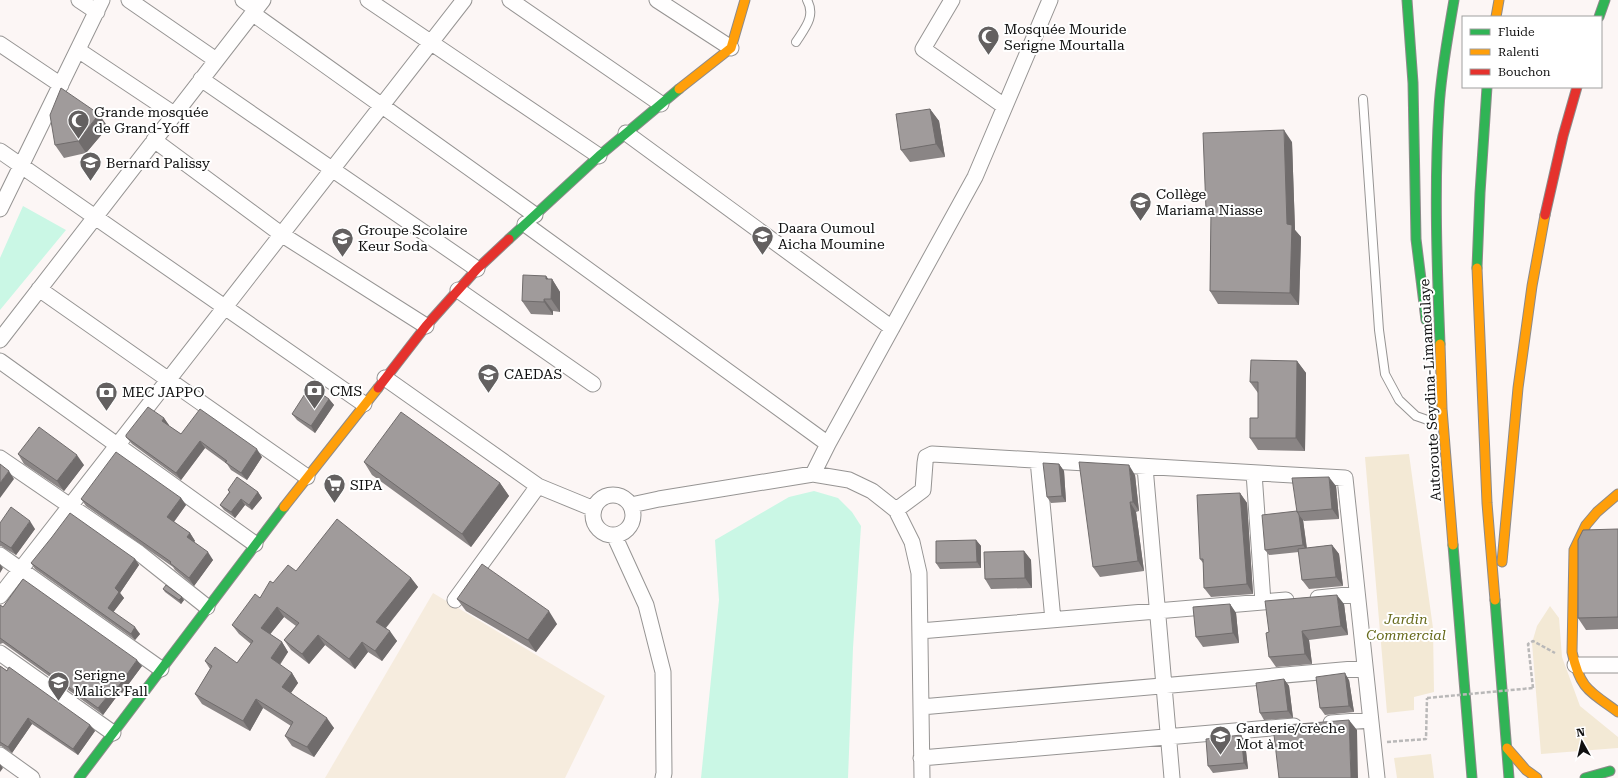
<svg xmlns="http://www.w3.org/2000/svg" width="1618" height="778" font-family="'Roboto Serif',serif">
	<rect width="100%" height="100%" fill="#fcf6f5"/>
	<!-- green -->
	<path fill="#f3e9d5" d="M1409,454L1433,628L1434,692L1414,697V710L1387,713L1365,457Z
		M1550,606L1559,618L1562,657L1580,706L1618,737V748L1541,754L1532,643L1537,626Z
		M1431,754L1434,778H1397L1394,758Z"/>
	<!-- pitch -->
	<path fill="#f6ecde" d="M433,593L605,696L565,778H325Z"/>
	<!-- water -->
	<path fill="#caf7e5" d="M23,206L66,230L0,310V258Z
		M814,491L838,498L852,512L861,526L853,648L848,778H701L719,600L715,540L789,497Z"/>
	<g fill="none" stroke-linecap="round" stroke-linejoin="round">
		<defs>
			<path id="lane" d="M796,42C805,28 816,16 807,0
				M1363,99L1379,330L1385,374L1399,400L1416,416L1442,425"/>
			<path id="street" d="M79,0L97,12
				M129,0L216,60
				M243,0L256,9
				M368,0L599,156
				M510,0L661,104
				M657,0L731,48
				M952,0L923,49L1004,106
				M252,13L535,215
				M0,44L61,85
				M78,50L174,114
				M201,79L477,269
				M626,133L892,328
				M154,140L281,234L426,326
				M0,151L364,404
				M0,209L102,0
				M525,224L828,444
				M39,289L307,477
				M458,290L593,384
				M0,340L263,0
				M0,361L255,544
				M385,378L538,486L594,509
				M0,458L139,553L207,607
				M1038,460L1053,620
				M1145,467L1172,778
				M1254,473L1263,602
				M813,474L828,444L975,177L1050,0
				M593 515a20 20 0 1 1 40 0a20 20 0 1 1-40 0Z
				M631,505L659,499L813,474L849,480L872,491L896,510L912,542L919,573L922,778
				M896,510L923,490L925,463L926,457L932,454L1345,478L1377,778
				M614,535L646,605L663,672L664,773L663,778
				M0,555L161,669
				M0,596L464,0
				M1318,598L1357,594
				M455,600L538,486
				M920,631L1286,600
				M0,653L113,733
				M1575,665H1618
				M921,707L1365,668
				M1331,723L1370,720
				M0,755L32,778
				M921,758L1294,726"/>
			<path id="fast" d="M1407,0L1413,83L1416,239L1426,320
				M1599,17L1605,0
				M509,239L599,156L679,89
				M1477,268L1480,193L1487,87
				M1440,344C1437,266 1434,187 1439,108C1441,72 1448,36 1454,0
				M1453,545L1472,778
				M1495,600L1509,778
				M79,778L284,507
				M1585,778L1610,771"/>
			<path id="slow" d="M1496,17L1499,0
				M679,89L731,48L745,0
				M1477,268L1487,503L1495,600
				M1440,344L1442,409L1453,545
				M1618,494L1597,512L1586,525L1574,550L1572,652C1580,689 1589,691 1618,712
				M284,507L378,388
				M1502,562L1518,388L1532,286L1545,215
				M1507,748L1526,770L1537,778"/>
			<path id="jam" d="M1545,215L1563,136L1577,87
				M378,388L426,326L477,269L509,239"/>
		</defs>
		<!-- lane casing -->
		<use href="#lane" stroke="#969493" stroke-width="10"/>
		<!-- street casing -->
		<use href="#street" stroke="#969493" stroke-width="17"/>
		<!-- fast casing -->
		<use href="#fast" stroke="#8d8a8a" stroke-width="11"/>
		<!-- slow casing -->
		<use href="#slow" stroke="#8d8a8a" stroke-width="11"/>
		<!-- jam casing -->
		<use href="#jam" stroke="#8d8a8a" stroke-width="11"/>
		<!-- path -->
		<path stroke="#b9b8b8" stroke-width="2.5" stroke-dasharray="4 2" stroke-linecap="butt" d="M1533,688L1528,644L1533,641L1555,653
			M1387,742L1426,739L1427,698"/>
		<!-- lane -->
		<use href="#lane" stroke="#fffefe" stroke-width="8"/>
		<!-- street -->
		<use href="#street" stroke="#fffefe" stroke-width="15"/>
		<!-- fast -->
		<use href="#fast" stroke="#30b455" stroke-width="9"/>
		<!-- slow -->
		<use href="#slow" stroke="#ff9f0a" stroke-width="9"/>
		<!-- jam -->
		<use href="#jam" stroke="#e5322d" stroke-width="9"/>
		<!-- path-bridge -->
		<path stroke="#b9b8b8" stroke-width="2.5" stroke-dasharray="4 2" stroke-linecap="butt" d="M1427,698L1533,688"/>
	</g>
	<!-- wall -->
	<path fill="#8a8585" d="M930,109L939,121L945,157L910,162L901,150Z
		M108,127L86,153L64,158L55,145Z
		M1292,142L1295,230L1301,237L1299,305L1218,304L1210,291L1211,218L1206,210Z
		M546,276L548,279H552L560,292V312L553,311V315L531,314L522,301Z
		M1297,361L1306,373L1305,451L1258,450L1250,438L1258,418V393L1250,382Z
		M329,399L334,405L315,433L297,420L292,414Z
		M164,418L169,426L181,434L262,457L247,480L231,470L227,464L205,448L181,480L132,444L126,437Z
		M18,454L84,465L64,491L24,464Z
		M364,462L500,483L509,496L471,547L372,475Z
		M1059,464L1064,471L1066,502L1051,503L1047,497Z
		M1135,475L1139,511L1136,512L1144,571L1100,577L1093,567Z
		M1336,486L1339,519L1304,521L1303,520L1307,548L1332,545L1339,554L1343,586L1309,589L1302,580L1299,552L1269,555L1265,550L1297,511Z
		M228,490L258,492L262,498L252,510L245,505L235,518L224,510L220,505L229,492Z
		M1240,493L1247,503L1253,594L1211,597L1204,588L1203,563L1200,559Z
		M181,498L186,505L174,522L190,533L195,541L194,542L213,560L194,586L175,570L173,567L86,506L81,499Z
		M0,523L35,529L16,555L1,546H0Z
		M1618,529V629L1586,630L1578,618Z
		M976,540L981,546V568L940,569L936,563Z
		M1024,551L1031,560L1032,588L991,589L985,579Z
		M135,559L139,565L120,593L124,598L113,612L140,634L135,640L35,569L31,563Z
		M296,571L411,578L418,587L386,628L397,641L382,661L368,652L355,669L325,645L309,664L291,650L284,640L296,626L284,617L270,634L282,642L288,652L280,665L292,673L298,683L291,693L334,728L314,757L292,746L285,736L291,726L263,708L250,731L202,704L195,694L210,669L205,661L237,663L251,644L239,634L232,625L260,598L273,583Z
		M163,589L184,600L181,604L165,592Z
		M457,599L557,624L536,652L466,611Z
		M1230,604L1236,613L1239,643L1203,647L1196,637Z
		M1344,604L1348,635L1309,640L1312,664L1276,667L1269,657V632Z
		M0,605L3,607L142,666L122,693L120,692L103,715L3,643L0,644Z
		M0,666L90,725L95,731L78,755L32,724L12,753L1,746H0Z
		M1284,679L1289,686L1293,718L1264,720L1260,713Z
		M1349,680L1354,712L1325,715L1320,708Z
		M1245,742L1248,769L1213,773L1208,766Z"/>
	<!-- shaded-wall -->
	<path fill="#706c6c" d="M930,109L939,121L945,157L936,144Z
		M99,114L108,127L86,153L78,141Z
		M1284,130L1292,142L1295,230L1301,237L1299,305L1290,293L1287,224Z
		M546,276L552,284V279L560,292V312L551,299L546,279Z
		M544,299L553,311V315L544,302Z
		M1297,361L1306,373L1305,451L1296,438Z
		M329,399L334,405L315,433L311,426Z
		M164,418L169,425L167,428L162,421Z
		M200,441L205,448L181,480L176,473Z
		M257,449L262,457L247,480L241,473Z
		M77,455L84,465L64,491L57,481Z
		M1059,464L1064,471L1066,502L1062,496Z
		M1129,465L1135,475L1139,511L1133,502Z
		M9,471L14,479L0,498V483Z
		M1329,477L1336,486L1339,519L1332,509Z
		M500,483L509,496L471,547L462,534Z
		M258,492L262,498L252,510L249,505Z
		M1240,493L1247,503L1253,594L1247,584Z
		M181,498L186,505L172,524L167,517Z
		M241,499L245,505L235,518L231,512Z
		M1130,502L1136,512L1144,571L1138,561Z
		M1299,515L1303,520L1307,551L1303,545Z
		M30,521L35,529L16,555L11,548Z
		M190,533L195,541L192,544L187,537Z
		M976,540L981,546V568L977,562Z
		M1332,545L1339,554L1343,586L1336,577Z
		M1024,551L1031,560L1032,588L1025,578Z
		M208,552L213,560L194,586L189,578Z
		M135,559L139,565L120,593L124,598L112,614L108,608L115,588Z
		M0,564L3,568L0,573Z
		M411,578L418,587L383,631L376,622Z
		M1337,595L1344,604L1348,635L1341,626Z
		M182,597L184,600L181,604L179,600Z
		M1230,604L1236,613L1239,643L1233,633Z
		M277,607L284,617L268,637L261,628Z
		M549,611L557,624L536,652L528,640Z
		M135,627L140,634L135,640L131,634Z
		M390,631L397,641L382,661L375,651Z
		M1302,631L1309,640L1312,664L1305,654Z
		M318,635L325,645L309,664L302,654Z
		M282,642L288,652L277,668L271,658Z
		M362,642L368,652L355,669L349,659Z
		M137,660L142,666L122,693L118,687Z
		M292,673L298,683L288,697L282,687Z
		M1345,673L1349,680L1354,712L1349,706Z
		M1284,679L1289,686L1293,718L1288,711Z
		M116,686L120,692L103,715L98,708Z
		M256,699L263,708L250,731L243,721Z
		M28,718L32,724L12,753L8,747Z
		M327,718L334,728L314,757L307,747Z
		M1349,720L1357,730L1358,778H1351Z
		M90,725L95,731L78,755L73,749Z
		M1241,735L1245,742L1248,769L1244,763Z
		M0,764L3,768L0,772Z"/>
	<!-- building -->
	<path fill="#a09b9b" stroke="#706c6c" d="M61,88L99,114L78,141L55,145L50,115Z
		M930,109L936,144L901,150L896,114Z
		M1284,130L1287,224L1292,225L1290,293L1210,291L1211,210H1206L1203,133Z
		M523,275L546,276V279H552L551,299H544V302L522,301Z
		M1251,360L1297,361L1296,438H1250V418H1258V382H1250Z
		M310,386L329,399L311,426L292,414Z
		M148,407L164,418L162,421L181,434L200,409L257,449L241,473L225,462L227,461L200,441L176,473L126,437V435Z
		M401,412L500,483L462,534L364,462Z
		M39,427L77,455L57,481L18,454Z
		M116,452L181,498L167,517L190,533L187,537L208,552L189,578L170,563L171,562L81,499Z
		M1079,462L1129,465L1133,502H1130L1138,561L1093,567Z
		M1043,463L1059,464L1062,496L1047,497Z
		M0,464L9,471L0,483Z
		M237,477L258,492L249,505L241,499L231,512L220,505L230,492L228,490Z
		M1329,477L1332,509L1297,512L1292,478Z
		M1240,493L1247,584L1204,588L1203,559H1200L1197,495Z
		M11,507L30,521L11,548L0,541V523Z
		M1297,511L1299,515L1303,545L1265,550L1262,515Z
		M70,513L135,559L115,588L119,592L108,608L135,627L131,634L31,563L52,537Z
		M337,519L411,578L376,622L390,631L375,651L362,642L349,659L318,635L302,654L284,640L299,623L277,607L261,628L282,642L271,658L292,673L282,687L327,718L307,747L285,736L293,722L256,699L243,721L195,694L212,666L205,661L215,647L237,663L253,641L232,625L255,594L260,598L270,581L273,583L288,565L296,571Z
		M1618,529V617L1578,618V540L1583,530Z
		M976,540L977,562L936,563V541Z
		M1332,545L1336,577L1302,580L1298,549Z
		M1024,551L1025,578L985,579L984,552Z
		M482,564L549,611L528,640L457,599Z
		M23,579L137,660L118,687L116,686L98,708L0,638V605L3,607Z
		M166,585L182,597L179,600L163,589Z
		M1337,595L1341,626L1302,631L1305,654L1269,657L1266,633L1269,632L1265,601Z
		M1230,604L1233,633L1196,637L1193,607Z
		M0,666L7,671L9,667L90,725L73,749L28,718L8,747L0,742Z
		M1345,673L1349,706L1320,708L1316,677Z
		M1284,679L1288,711L1260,713L1256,683Z
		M1349,720L1351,778H1279L1273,726Z
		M1241,735L1244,763L1208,766L1206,739Z"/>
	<!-- icons -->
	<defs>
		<symbol id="mosque-pin" viewBox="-11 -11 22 30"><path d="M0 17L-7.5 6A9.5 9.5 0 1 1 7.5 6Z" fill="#636060" stroke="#fff"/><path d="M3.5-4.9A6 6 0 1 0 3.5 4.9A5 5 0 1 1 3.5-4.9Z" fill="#fff"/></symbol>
		<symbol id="school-pin" viewBox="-11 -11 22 30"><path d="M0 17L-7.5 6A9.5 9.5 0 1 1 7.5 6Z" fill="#636060" stroke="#fff"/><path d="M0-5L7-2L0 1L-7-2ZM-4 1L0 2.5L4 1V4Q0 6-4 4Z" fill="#fff"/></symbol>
		<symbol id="bank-pin" viewBox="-11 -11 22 30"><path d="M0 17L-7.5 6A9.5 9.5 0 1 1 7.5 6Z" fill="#636060" stroke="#fff"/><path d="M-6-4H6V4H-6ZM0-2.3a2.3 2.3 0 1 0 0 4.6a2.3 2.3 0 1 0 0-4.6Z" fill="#fff"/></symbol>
		<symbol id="supermarket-pin" viewBox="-11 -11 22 30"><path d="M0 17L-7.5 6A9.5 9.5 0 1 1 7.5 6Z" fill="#636060" stroke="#fff"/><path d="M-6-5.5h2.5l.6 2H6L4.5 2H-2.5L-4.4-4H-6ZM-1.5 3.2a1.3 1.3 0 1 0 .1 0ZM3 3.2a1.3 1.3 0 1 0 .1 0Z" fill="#fff"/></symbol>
	</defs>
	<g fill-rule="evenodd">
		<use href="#mosque-pin" x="976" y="24" width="25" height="34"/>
		<use href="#mosque-pin" x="66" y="108" width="25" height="34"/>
		<use href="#school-pin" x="78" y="150" width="25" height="34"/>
		<use href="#school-pin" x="1128" y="190" width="25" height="34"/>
		<use href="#school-pin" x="750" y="224" width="25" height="34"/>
		<use href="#school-pin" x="330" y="226" width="25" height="34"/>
		<use href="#school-pin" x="476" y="362" width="25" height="34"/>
		<use href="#bank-pin" x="302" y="378" width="25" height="34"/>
		<use href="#bank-pin" x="94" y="380" width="25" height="34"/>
		<use href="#supermarket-pin" x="322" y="472" width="25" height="34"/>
		<use href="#school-pin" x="46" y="670" width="25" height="34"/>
		<use href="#school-pin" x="1208" y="724" width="25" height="34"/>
	</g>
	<g text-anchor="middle" stroke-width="4" stroke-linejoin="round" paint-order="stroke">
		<!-- poi labels -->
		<g font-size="14" fill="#101010" stroke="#fff" text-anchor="start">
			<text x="1004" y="34">Mosquée Mouride<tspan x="1004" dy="16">Serigne Mourtalla</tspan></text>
			<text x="94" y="117">Grande mosquée<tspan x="94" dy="16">de Grand-Yoff</tspan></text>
			<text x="106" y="168">Bernard Palissy</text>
			<text x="1156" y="199">Collège<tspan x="1156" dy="16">Mariama Niasse</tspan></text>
			<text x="778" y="233">Daara Oumoul<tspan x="778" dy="16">Aicha Moumine</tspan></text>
			<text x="358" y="235">Groupe Scolaire<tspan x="358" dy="16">Keur Soda</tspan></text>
			<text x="504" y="379">CAEDAS</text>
			<text x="330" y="396">CMS</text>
			<text x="122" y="397">MEC JAPPO</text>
			<text x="350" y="490">SIPA</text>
			<text x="74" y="680">Serigne<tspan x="74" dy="16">Malick Fall</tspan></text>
			<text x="1236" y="733">Garderie/crèche<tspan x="1236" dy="16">Mot à mot</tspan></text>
		</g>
		<!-- street labels -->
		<g font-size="14" fill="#101010" stroke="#fff">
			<text transform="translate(1430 390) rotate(-93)" y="5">Autoroute Seydina-Limamoulaye</text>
		</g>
		<!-- park labels -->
		<g font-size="14" font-style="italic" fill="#686b1d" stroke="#fff">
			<text x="1406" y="624">Jardin<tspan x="1406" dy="16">Commercial</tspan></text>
		</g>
	</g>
	<!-- legend -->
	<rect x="1462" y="16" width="140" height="72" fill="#ffffff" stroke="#9f9f9f"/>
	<rect x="1470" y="29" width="20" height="6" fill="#30b455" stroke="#9f9f9f"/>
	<text x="1498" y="36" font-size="12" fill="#101010">Fluide</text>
	<rect x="1470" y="49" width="20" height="6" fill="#ff9f0a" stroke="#9f9f9f"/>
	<text x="1498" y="56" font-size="12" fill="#101010">Ralenti</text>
	<rect x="1470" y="69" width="20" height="6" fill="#e5322d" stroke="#9f9f9f"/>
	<text x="1498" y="76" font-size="12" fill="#101010">Bouchon</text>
	<!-- north arrow -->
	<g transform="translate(1582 742) rotate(352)" stroke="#ffffff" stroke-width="3" paint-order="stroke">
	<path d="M0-3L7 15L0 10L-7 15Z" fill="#101010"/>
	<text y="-6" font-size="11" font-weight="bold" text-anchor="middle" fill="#101010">N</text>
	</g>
</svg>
